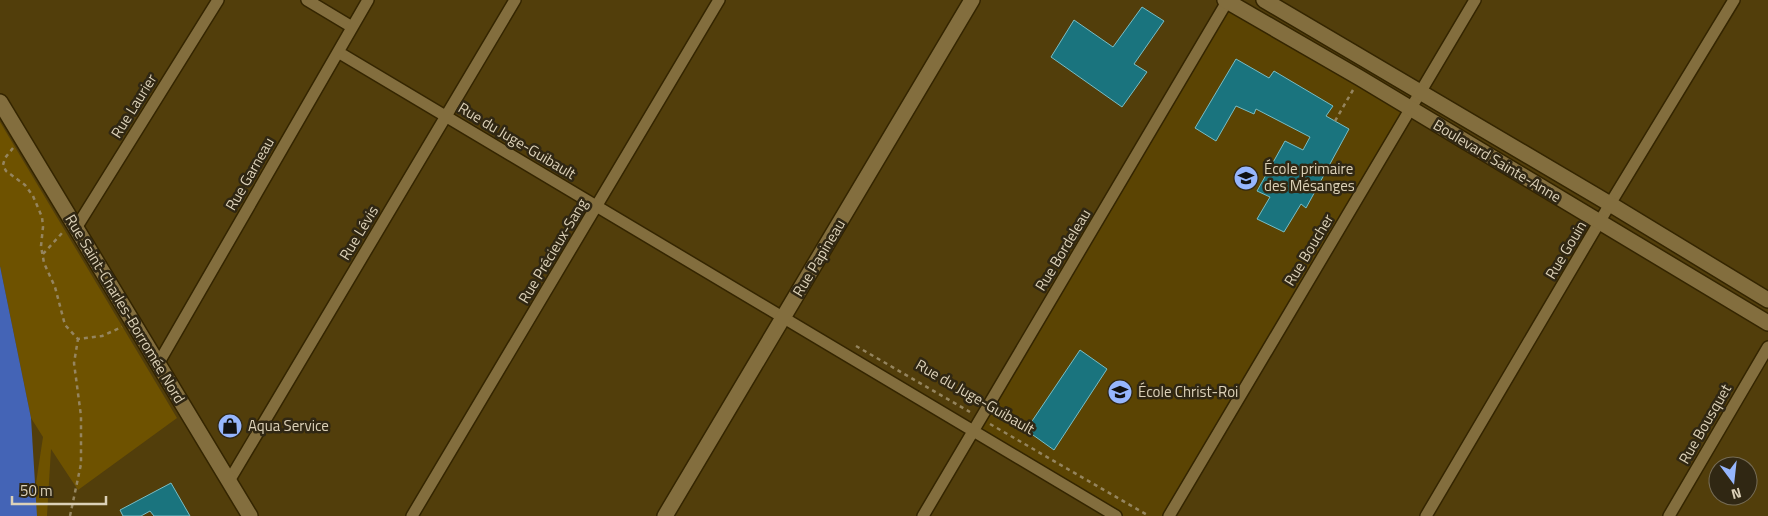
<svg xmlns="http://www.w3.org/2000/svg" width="1768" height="516" font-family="'Titillium Web',sans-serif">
	<rect width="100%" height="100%" fill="#523e0b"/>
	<!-- built -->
	<path fill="#5b4403" d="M1227,1L1410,109L1169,516H1116L974,431Z"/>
	<!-- green -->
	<path fill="#6e5200" d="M0,122L177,418L78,490L51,449L47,516H31L43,437L31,418L0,266Z"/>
	<!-- water -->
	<path fill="#4464b6" d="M0,266L31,418L37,516H0Z"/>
	<!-- building -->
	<path fill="#1a747e" stroke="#78bdc6" d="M1142,7L1164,21L1134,64L1147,72L1122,107L1051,57L1074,20L1113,47Z
		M1236,59L1269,78L1274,71L1333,106L1326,116L1349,129L1306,208L1301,204L1284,232L1257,219L1270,197L1257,191L1285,141L1303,150L1310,137L1256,109L1254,114L1236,106L1216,141L1195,128Z
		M1080,350L1107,369L1054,450L1026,430Z
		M171,483L190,516H154L150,511L141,516H123L120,510Z"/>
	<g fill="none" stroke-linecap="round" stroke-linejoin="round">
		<defs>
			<path id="street" d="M307,0L352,27
				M338,52L1116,516
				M76,228L218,0
				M158,364L368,0
				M229,481L515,0
				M412,516L719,0
				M923,516L1228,0
				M1169,516L1475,0
				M1426,516L1610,204L1734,0
				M1669,516L1768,347"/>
			<path id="secondary" d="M1225,0L1360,78L1768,323
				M1264,0L1610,204L1768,300
				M0,102L250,516
				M665,516L972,0"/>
		</defs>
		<!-- street casing -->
		<use href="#street" stroke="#342500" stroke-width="14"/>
		<!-- secondary casing -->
		<use href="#secondary" stroke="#342500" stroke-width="18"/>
		<!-- path -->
		<path stroke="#95855f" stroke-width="2.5" stroke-dasharray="4 4" stroke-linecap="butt" d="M1335,121L1353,90
			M13,148L5,158L3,165L6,171L25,185L33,196L42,217L43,227L41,246L44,263L55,287L65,325L78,339L102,336L122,327
			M43,254L63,232
			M856,346L970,412
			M990,424L1149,516
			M70,516L81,464V416L74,363L78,339"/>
		<!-- street -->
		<use href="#street" stroke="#836e3e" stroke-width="11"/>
		<!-- secondary -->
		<use href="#secondary" stroke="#836e3e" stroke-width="15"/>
	</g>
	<!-- icons -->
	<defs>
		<symbol id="school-disc" viewBox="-11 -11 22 22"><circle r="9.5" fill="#96b6fd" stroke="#302713"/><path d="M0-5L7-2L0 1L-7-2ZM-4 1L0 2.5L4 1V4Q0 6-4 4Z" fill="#111"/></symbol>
		<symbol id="shop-disc" viewBox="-11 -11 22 22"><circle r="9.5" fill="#96b6fd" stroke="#302713"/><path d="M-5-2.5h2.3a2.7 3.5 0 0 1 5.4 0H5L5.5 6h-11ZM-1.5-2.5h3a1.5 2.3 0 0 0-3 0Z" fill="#111"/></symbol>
	</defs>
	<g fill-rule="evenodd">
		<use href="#school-disc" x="1232" y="164" width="28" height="28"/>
		<use href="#school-disc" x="1106" y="378" width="28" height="28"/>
		<use href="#shop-disc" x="216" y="412" width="28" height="28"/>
	</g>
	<g text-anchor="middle" stroke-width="5" stroke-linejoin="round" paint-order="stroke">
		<!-- street labels -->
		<g font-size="15" fill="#dcd1b8" stroke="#302713">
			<text transform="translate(134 106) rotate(-58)" y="5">Rue Laurier</text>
			<text transform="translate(517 141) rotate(31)" y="5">Rue du Juge-Guibault</text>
			<text transform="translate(1497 161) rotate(31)" y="5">Boulevard Sainte-Anne</text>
			<text transform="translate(250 174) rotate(-60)" y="5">Rue Garneau</text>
			<text transform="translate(359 233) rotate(-59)" y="5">Rue Lévis</text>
			<text transform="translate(1063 250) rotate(-59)" y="5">Rue Bordeleau</text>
			<text transform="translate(1309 250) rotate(-59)" y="5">Rue Boucher</text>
			<text transform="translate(1566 250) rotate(-59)" y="5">Rue Gouin</text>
			<text transform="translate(553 251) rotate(-59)" y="5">Rue Précieux-Sang</text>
			<text transform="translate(819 258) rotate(-59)" y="5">Rue Papineau</text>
			<text transform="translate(125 309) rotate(59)" y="5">Rue Saint-Charles-Borromée Nord</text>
			<text transform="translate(975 397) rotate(30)" y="5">Rue du Juge-Guibault</text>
			<text transform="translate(1705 424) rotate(-60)" y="5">Rue Bousquet</text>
		</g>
		<!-- poi labels -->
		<g font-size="15" fill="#dcd1b8" stroke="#302713" text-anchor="start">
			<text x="1264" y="174">École primaire<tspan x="1264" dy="17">des Mésanges</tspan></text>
			<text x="1138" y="397">École Christ-Roi</text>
			<text x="248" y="431">Aqua Service</text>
		</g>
	</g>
	<!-- north arrow -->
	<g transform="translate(1733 481) rotate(165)"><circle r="24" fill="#302713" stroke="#756b55"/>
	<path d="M0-4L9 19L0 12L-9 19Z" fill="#96b6fd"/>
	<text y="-8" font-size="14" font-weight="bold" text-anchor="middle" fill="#dcd1b8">N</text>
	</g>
	<!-- scale -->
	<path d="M12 496v8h94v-8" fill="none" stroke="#dcd1b8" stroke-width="2.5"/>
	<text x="20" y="496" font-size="15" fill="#dcd1b8" stroke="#302713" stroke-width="4" paint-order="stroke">50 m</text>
</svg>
